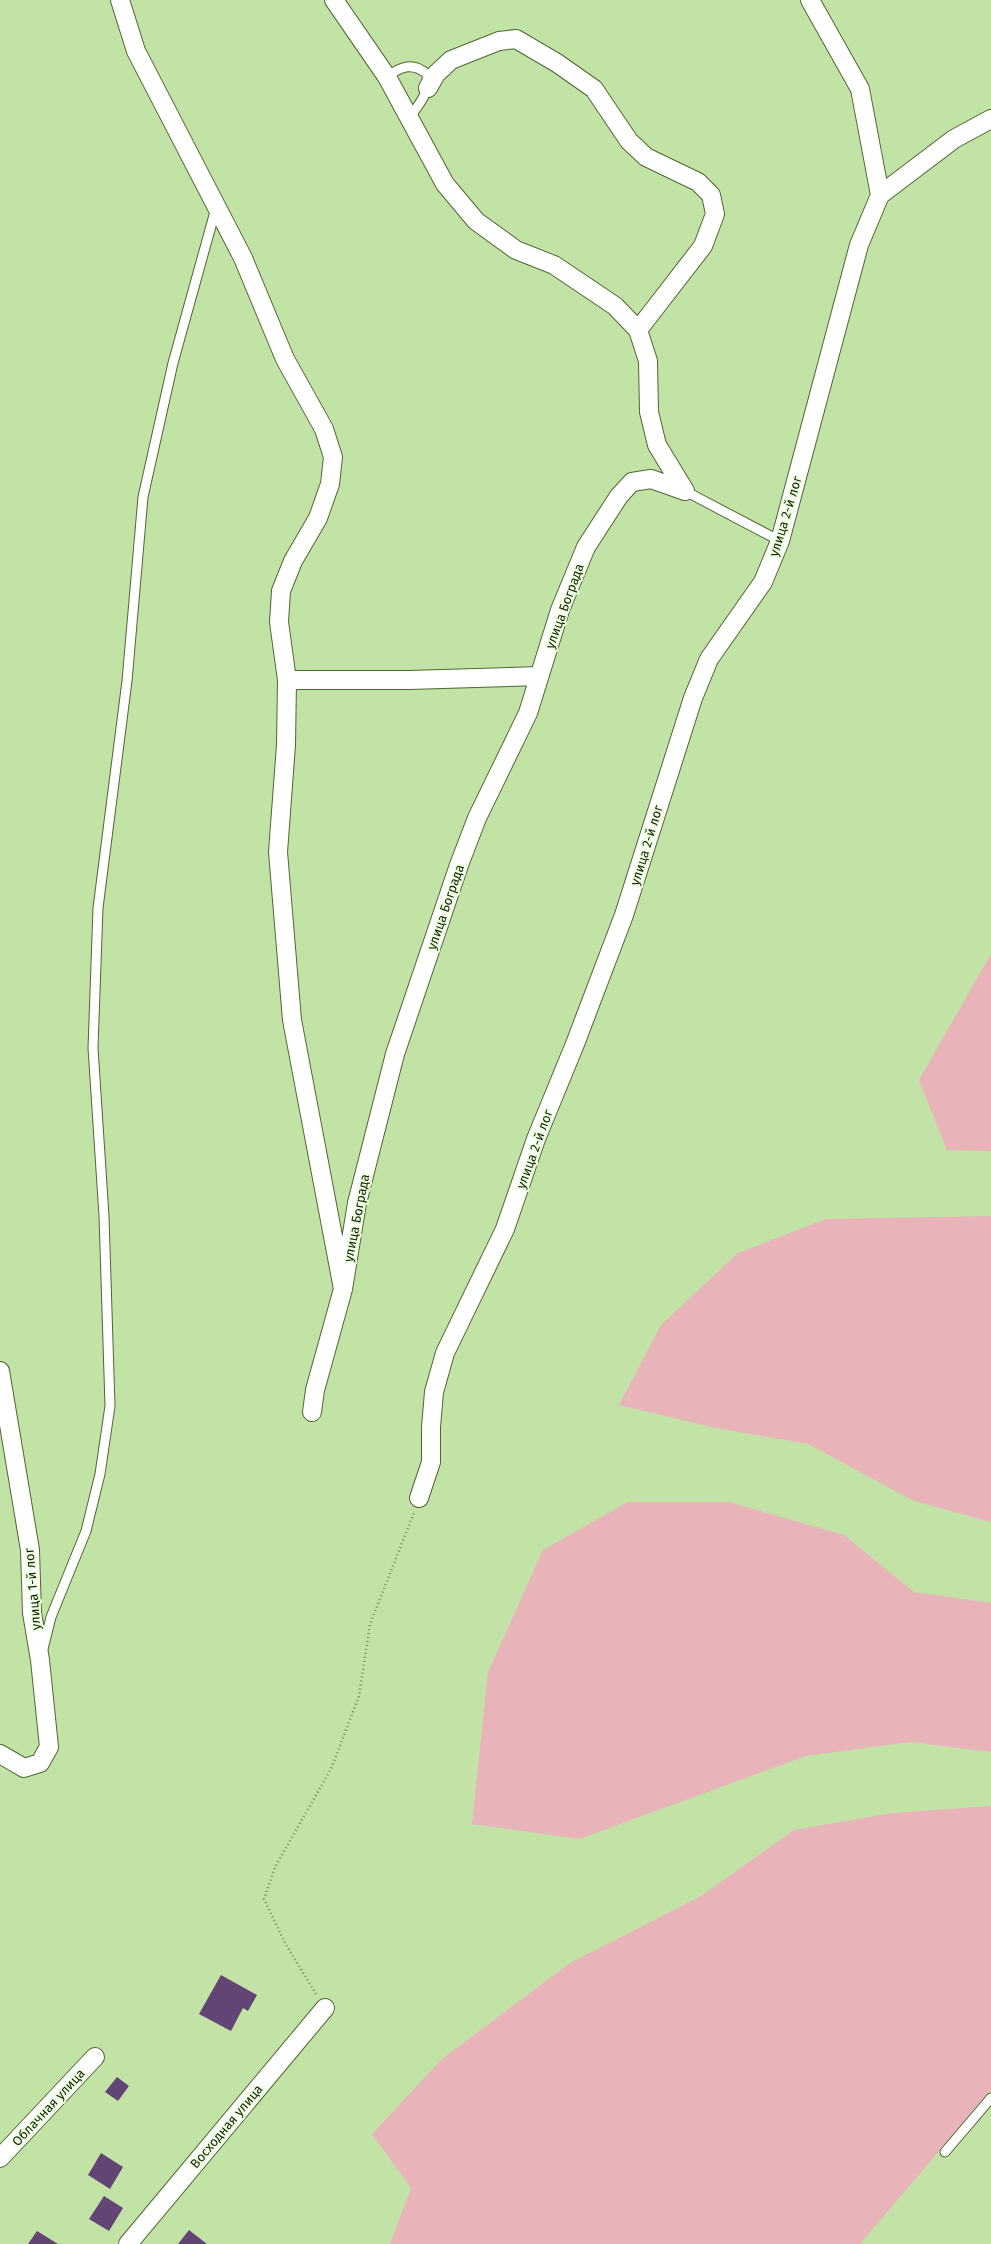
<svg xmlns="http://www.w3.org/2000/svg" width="991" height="2244" font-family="'Fira Sans',sans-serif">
	<rect width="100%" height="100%" fill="#c2e3a5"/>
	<!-- green -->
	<path fill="#e8b4ba" d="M991,954V1151L947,1150L919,1080Z
		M991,1216V1522L914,1501L808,1444L716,1428L619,1405L661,1325L738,1253L826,1219Z
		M628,1502H729L844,1535L914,1592L991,1603V1752L910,1742L806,1756L579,1839L472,1824L488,1672L543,1550Z
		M991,1806V2090L860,2244H390L411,2188L372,2134L442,2059L570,1963L701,1896L794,1830L892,1813Z"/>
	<!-- building -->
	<path fill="#624475" d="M221,1975L257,1995L248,2011L243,2008L231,2031L199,2014Z
		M117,2077L129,2086L118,2101L105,2092Z
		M101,2153L123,2167L110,2189L88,2175Z
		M104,2196L123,2208L109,2231L89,2219Z
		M189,2230L207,2244H178Z
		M37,2231L58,2244H28Z"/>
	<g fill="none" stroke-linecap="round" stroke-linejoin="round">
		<defs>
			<path id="lane" d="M387,77C401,66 413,62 427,74C429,94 421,102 409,118
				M685,491L780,541
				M43,1649L51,1617L86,1531L100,1474L110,1406L104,1216L93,1048L98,908L127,681L143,497L173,363L216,208
				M945,2152L991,2098"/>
			<path id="street" d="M120,0L136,51L243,258L285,359L324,429L333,457L330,484L318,518L293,561L281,591L279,622L287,680L286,745L278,852L292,1020L343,1289
				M334,0L387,77L445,184L476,221L516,250L554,265L615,306L638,330L648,361L649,412L657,445L685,491
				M810,0L860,89L880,195
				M428,88L436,74L451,60L499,41L516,39L557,63L594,89L629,141L646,157L698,182L711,195L715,214L703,246L638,330
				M287,680H409L539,676
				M0,1371L30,1550L32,1613L40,1660L49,1747L40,1763L24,1768L0,1754
				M312,1412L315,1390L343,1289L357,1203L395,1054L459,865L477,818L528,713L560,610L586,547L619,496L632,482L651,479L685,491
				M419,1498L431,1462V1427L434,1392L445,1353L505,1229L536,1139L575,1044L624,915L693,698L709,659L763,582L780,541L859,245L880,195L954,139L991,119
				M0,2158L95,2057
				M128,2244L325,2008"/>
		</defs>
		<!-- lane casing -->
		<use href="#lane" stroke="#4c682f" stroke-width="11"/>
		<!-- street casing -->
		<use href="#street" stroke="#4c682f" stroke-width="20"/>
		<!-- path -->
		<path stroke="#748b5e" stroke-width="2.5" stroke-dasharray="1 3" stroke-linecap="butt" d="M316,1994L285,1943L264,1899L275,1867L331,1769L359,1696L370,1624L414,1513"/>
		<!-- lane -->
		<use href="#lane" stroke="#fff" stroke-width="9"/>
		<!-- street -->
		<use href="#street" stroke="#fff" stroke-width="18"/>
	</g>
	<g text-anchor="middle" stroke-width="4" stroke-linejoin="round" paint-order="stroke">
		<!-- street labels -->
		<g font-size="13" fill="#152109" stroke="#edffdf">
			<text transform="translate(785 516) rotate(-73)" y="5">улица 2-й лог</text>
			<text transform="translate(564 606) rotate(-70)" y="5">улица Бограда</text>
			<text transform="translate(646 845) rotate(-73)" y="5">улица 2-й лог</text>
			<text transform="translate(445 907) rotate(-71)" y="5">улица Бограда</text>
			<text transform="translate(534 1149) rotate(-70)" y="5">улица 2-й лог</text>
			<text transform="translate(356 1218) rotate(-79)" y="5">улица Бограда</text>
			<text transform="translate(32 1589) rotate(-95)" y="5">улица 1-й лог</text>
			<text transform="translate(48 2107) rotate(-47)" y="5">Облачная улица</text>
			<text transform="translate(226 2126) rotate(-50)" y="5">Восходная улица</text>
		</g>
	</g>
</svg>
